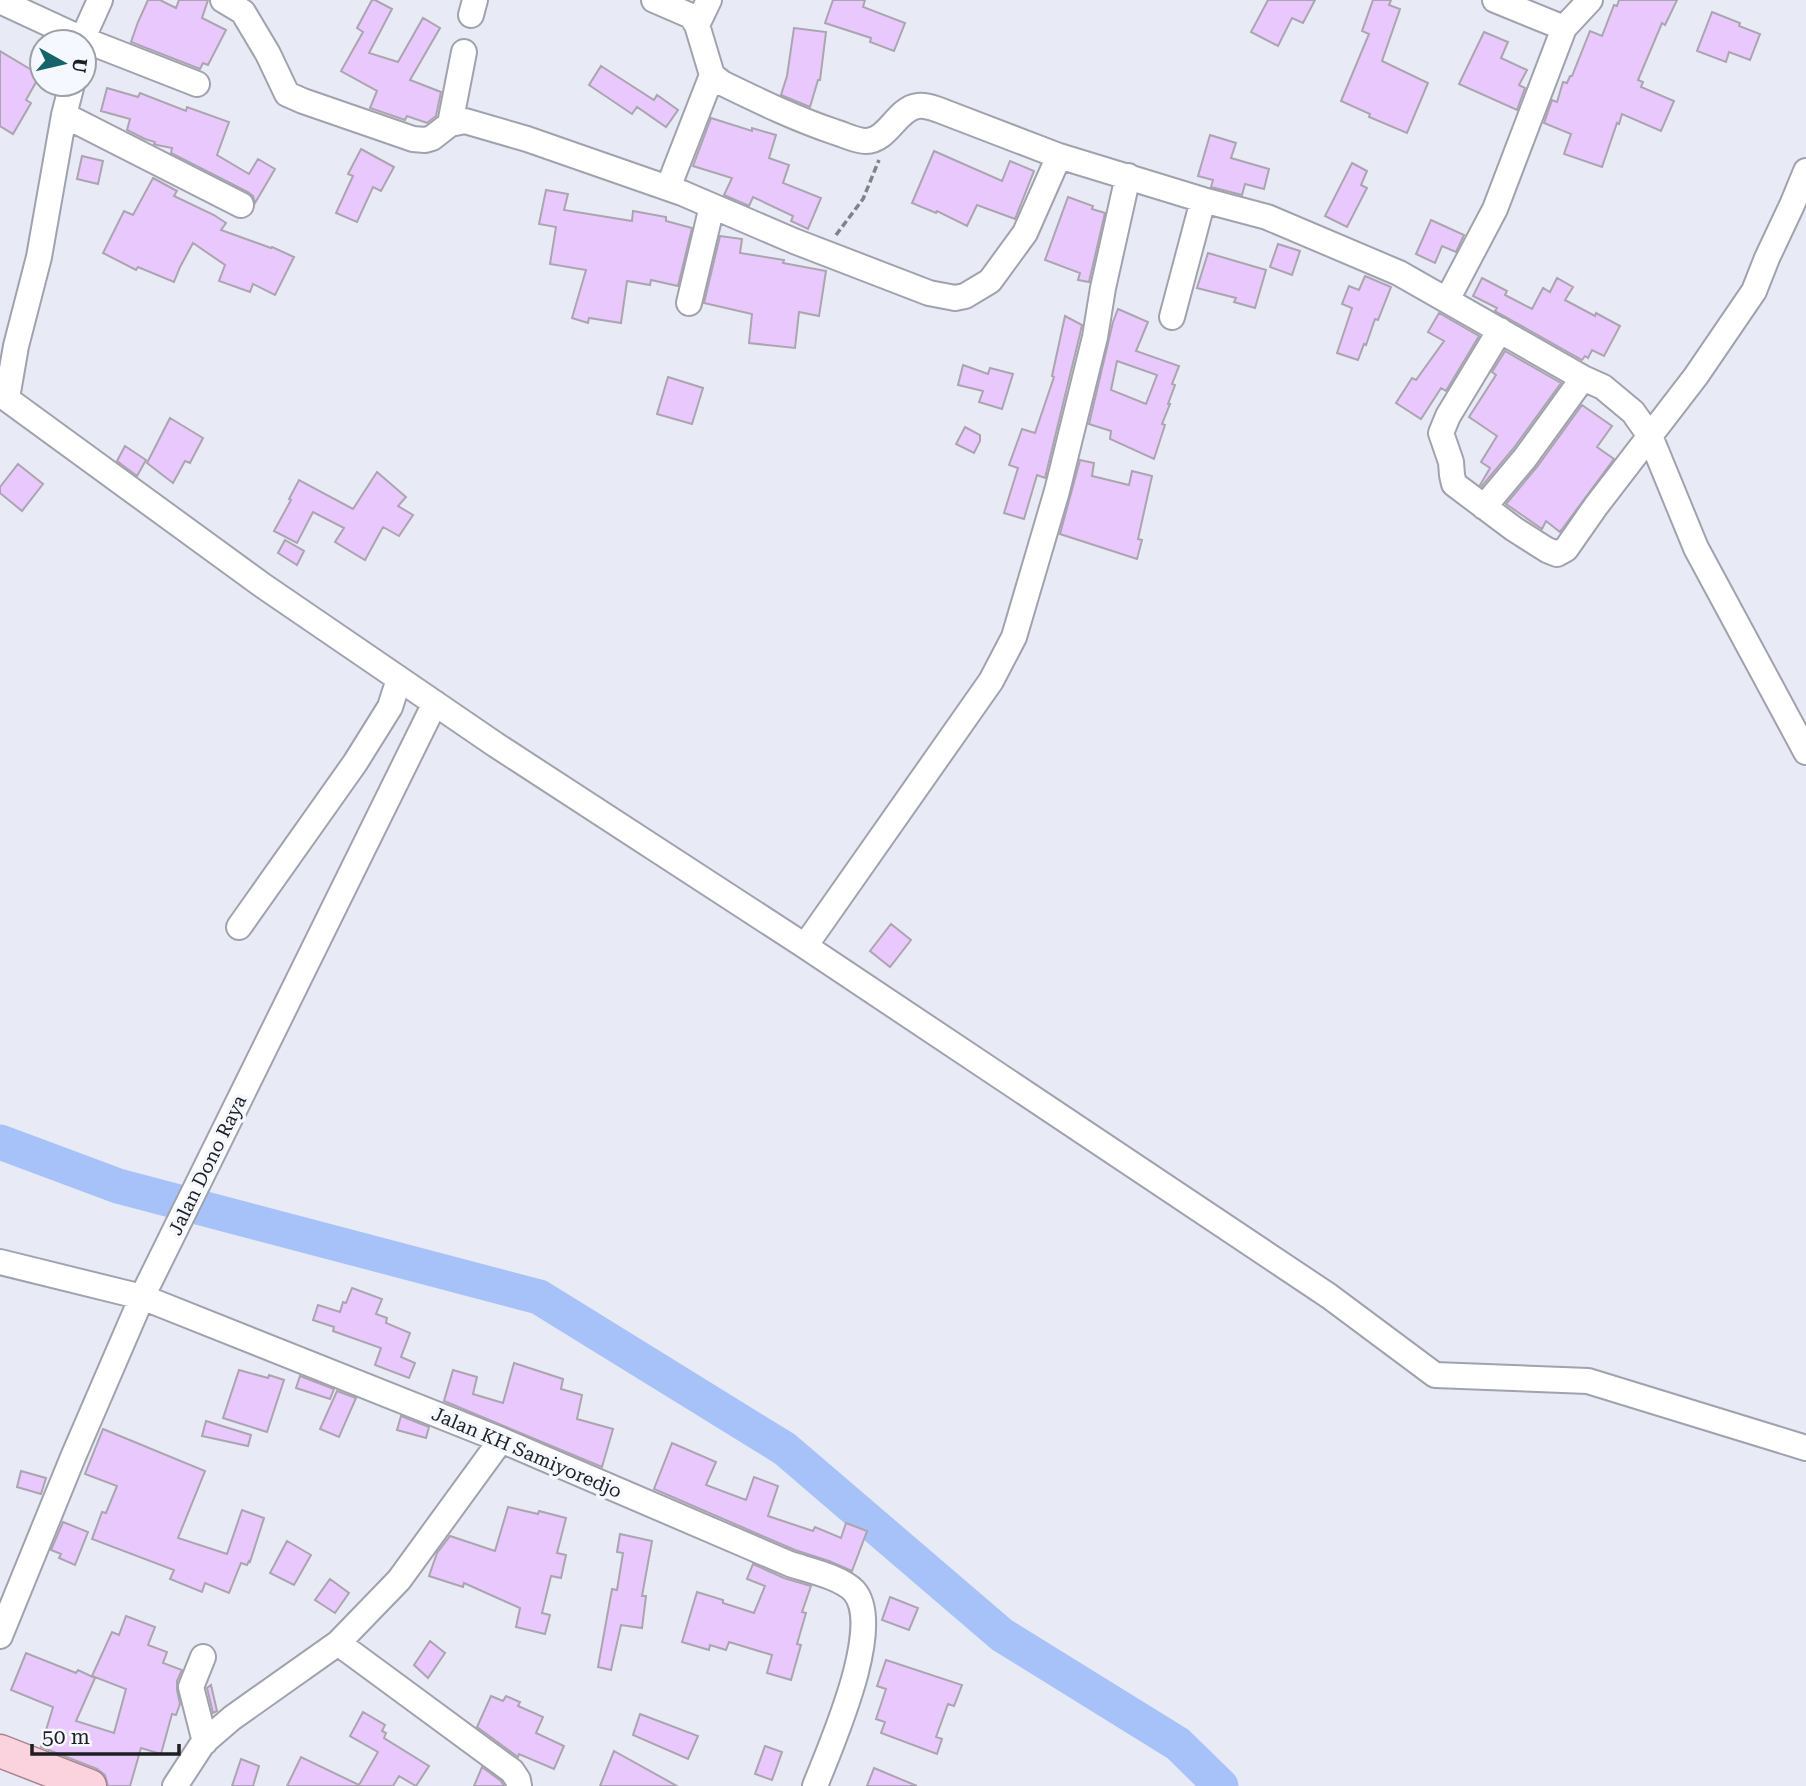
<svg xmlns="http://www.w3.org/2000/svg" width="1806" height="1786" font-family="'Roboto Serif',serif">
	<rect width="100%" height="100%" fill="#e8eaf5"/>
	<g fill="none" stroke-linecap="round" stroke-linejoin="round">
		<!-- river -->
		<path stroke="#a6c2f8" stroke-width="35" d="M0,1142L118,1186L539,1297L785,1449L1002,1635L1178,1744L1221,1786"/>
	</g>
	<!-- building -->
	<path fill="#e9c8fe" stroke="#aba5af" stroke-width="2" fill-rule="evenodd" d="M148,0H160L176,8L179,0H208L202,18L226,30L208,65L203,63L200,69L131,42L138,22Z
		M372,0H375L392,9L369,53L398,62L423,18L440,28L410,80L441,92L436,116L427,123L407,116L405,120L370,108L377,91L341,71L363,32L357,28Z
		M833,0H865L863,7L905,23L894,51L870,42L871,38L825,23Z
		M1268,0H1315L1303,23L1292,18L1278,46L1251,32Z
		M1373,0H1391L1389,5L1400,9L1382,61L1428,83L1407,133L1369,117L1370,114L1341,101L1369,34L1362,31Z
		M1619,0H1677L1665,25L1662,23L1638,80L1643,82L1641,87L1674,101L1661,131L1622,114L1619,124L1617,123L1602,167L1564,154L1571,134L1544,123L1552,100L1557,102L1563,82L1567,83L1570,76H1572L1590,31L1602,36L1614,5L1617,6Z
		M1712,12L1740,23L1739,26L1760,34L1750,60L1729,52L1726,62L1697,51Z
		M794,28L826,32L820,80H818L810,107L781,95L787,76Z
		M1484,32L1508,42L1501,58L1527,70L1519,85L1525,88L1517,110L1459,84Z
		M0,51L40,75L26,100L31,103L13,134L0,126Z
		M601,66L654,100L657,95L678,110L666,127L637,107L632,114L589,85Z
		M107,88L138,97L140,93L186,111L187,107L229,122L217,155L249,174L258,159L275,169L255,203L253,196L248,192L171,153L172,148L157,145L154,144L155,142L145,139L127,130L130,119L101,111Z
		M711,118L752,131V128L776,135L769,158L789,165L783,183L821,198L808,229L791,221L793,216L753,197L749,206L724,195L732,178L693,166Z
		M1210,135L1236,143L1231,158L1269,169L1264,189L1245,184L1242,195L1211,187L1213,180L1198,176Z
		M361,149L394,167L381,191L373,187L357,222L336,213L353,176L348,174Z
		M934,151L1002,181L1010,161L1034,171L1015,219L977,205L967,226L937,211L936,213L912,203Z
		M82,156L103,161L98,184L77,179Z
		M1352,163L1367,171L1361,185L1367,188L1347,227L1325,216Z
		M153,178L177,191L174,196L214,215L226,223L221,230L271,248L272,247L294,257L275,295L253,284L250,292L219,281L225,265L193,243L180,267L174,282L138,267L136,270L103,253L124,211L133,215Z
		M546,190L568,194L564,210L632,221L633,211L666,217V221L692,228L678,286L651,280L650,285L627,281L621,323L589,318L588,323L572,318L586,270L550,264L556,227L539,224Z
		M1068,197L1093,206L1092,209L1105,213L1089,282L1078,280L1080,273L1045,260Z
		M1431,220L1464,235L1456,252L1442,246L1435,263L1416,254Z
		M720,236L742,239L740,253L784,260L783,263L826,271L819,316L799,312L795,348L749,343L752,314L704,303Z
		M1278,244L1300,251L1292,275L1270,267Z
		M1208,253L1266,270L1255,308L1234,302L1236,298L1197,288Z
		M1365,276L1391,287L1378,320L1375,319L1366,345L1364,344L1358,360L1337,353L1352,308L1342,304L1349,286L1359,290Z
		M1482,278L1507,291L1505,295L1532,309L1543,288L1550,292L1557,278L1573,287L1565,300L1595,316L1596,313L1620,326L1604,356L1592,350L1588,358L1585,356L1582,360L1495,311L1497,308L1473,296Z
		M1118,309L1148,322L1136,351L1179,366L1172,384L1175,385L1168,404H1170L1162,424L1165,425L1154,459L1110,439L1111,431L1089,424L1113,322ZM1117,361L1157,375L1146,404L1111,390Z
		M1439,313L1479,336L1446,391L1441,388L1421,419L1396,403L1412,378L1416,380L1444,341L1428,332Z
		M1065,316L1082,325L1080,334L1045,478L1037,475L1024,519L1004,513L1018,468L1009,465L1022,429L1035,433L1054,377L1052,376Z
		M1505,351L1561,383L1513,449L1482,486L1480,485L1490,468L1481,462L1497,436L1469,417L1496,375L1492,372Z
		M963,365L988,374L990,368L1013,374L1002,409L979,402L983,391L958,385Z
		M668,377L703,388L692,424L657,414Z
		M1582,405L1612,426L1597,447L1614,459L1560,532L1546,521L1542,529L1506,504L1537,467Z
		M170,418L203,438L190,463L185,461L173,483L147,463Z
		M965,427L980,435V441L974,453L956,444Z
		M125,446L146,460L137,476L117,461Z
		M1080,460L1094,463L1092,476L1129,485L1132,471L1152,476L1138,539L1142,540L1137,559L1060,534Z
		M18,464L43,484L22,511L0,493V487Z
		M377,472L406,497L398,506L413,515L399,536L383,527L365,560L335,542L344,528L313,512L297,543L274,531L291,500L289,499L299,480L353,509Z
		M285,540L304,551L297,565L278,553Z
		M891,924L911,940L890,967L870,951Z
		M352,1288L382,1299L376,1314L387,1318L386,1323L410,1333L401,1357L415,1363L409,1378L375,1365L381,1348L333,1331L334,1327L313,1320L318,1305L340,1312L343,1302L346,1303Z
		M514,1363L563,1379L561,1389L582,1395L577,1419L613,1429L602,1467L444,1401L453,1370L477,1377L473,1394L503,1403Z
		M239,1370L268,1378L269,1375L284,1380L267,1432L223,1418Z
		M300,1376L334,1389L330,1399L296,1388Z
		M337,1391L356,1398L339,1437L320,1429Z
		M401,1416L429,1427L426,1438L397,1430Z
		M206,1421L251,1435L248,1446L202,1436Z
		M103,1429L205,1471L178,1538L227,1554L242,1510L264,1518L250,1562L249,1561L247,1565L241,1563L229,1593L205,1583L202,1592L170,1579L174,1570L92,1539L102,1512L106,1513L117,1486L85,1474Z
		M672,1443L716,1462L706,1485L746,1500L754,1477L778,1486L768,1516L813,1531L815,1527L841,1538L846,1523L867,1531L852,1571L829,1561L795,1550L654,1489Z
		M21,1471L46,1478L41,1494L17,1487Z
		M508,1507L538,1514L539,1511L566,1518L557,1553L566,1555L561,1578L551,1576L542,1613L550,1615L545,1634L516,1627L520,1608L464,1583L463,1587L429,1576L437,1553L450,1536L495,1551Z
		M63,1522L88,1532L75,1565L59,1558L61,1554L51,1550Z
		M620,1534L652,1541L642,1596H646L642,1628L621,1625L611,1670L598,1667L612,1589L617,1590L623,1553L617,1552Z
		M287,1541L311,1555L294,1585L270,1573Z
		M753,1564L784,1578L811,1586L802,1612L806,1613L797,1644L801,1645L791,1680L767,1673L772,1655L729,1642L726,1650L710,1645L709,1650L682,1642L697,1592L723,1600V1603L754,1613L765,1586L747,1579Z
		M330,1579L349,1593L335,1613L315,1600Z
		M890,1597L918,1608L909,1630L882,1620Z
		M126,1616L155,1627L148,1645L167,1652L163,1663L182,1670L177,1681V1690L180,1704L176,1715L172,1714L161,1754L141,1748L130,1786H108L105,1775L97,1769L41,1747L53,1707L11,1690L26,1653L76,1673L78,1670L95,1678L76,1721L114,1733L126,1689L92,1676L112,1632L119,1635Z
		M430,1641L445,1653L428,1678L414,1665Z
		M886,1660L962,1685L954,1706L948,1704L936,1737L942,1739L937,1754L881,1733L885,1722L876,1719L886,1689L877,1686Z
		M211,1685L217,1711L213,1713L207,1688Z
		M491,1696L503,1701L506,1696L520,1702L518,1706L543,1717L536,1733L564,1746L554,1769L519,1754L518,1757L477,1727Z
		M363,1712L385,1725L382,1731L386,1733L384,1738L429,1766L416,1786L399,1776L393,1786H287L301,1757L359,1785L378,1752L350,1736Z
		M640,1714L698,1736L688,1759L633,1735Z
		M765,1746L782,1752L772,1780L755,1774Z
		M614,1751L677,1786H600Z
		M241,1759L259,1766L253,1786H232Z
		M482,1767L501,1781L504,1786H474Z
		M874,1768L917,1786H867Z"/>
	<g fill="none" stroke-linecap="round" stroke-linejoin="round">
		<defs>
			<path id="minor" d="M223,0L243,12L268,54L287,94L303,101L413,139L425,140L432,138L450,124L465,121L527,139L682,193L794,241L929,293L955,298L965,296L990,281L1025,233L1059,156
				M654,0L691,16L697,25L712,75L722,83C759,101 796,119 835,132C845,135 856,141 866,141C888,141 897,108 918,106C926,105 933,108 939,110L1059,156L1203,200L1267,217L1399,273L1583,378L1603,387L1633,412L1650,436L1696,548L1806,752
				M1495,0L1564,28L1590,0
				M0,1L82,39L197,84
				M471,15L475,0
				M697,25L709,0
				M81,42L100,0
				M64,115L241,205
				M450,124L464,52
				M668,188L712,75
				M1447,300L1495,209L1564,28
				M689,303L712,206
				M1172,317L1203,200
				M1500,330L1448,416L1441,433L1451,462L1452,475L1454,484L1514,529L1547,550L1557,554L1566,549L1596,506L1696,376L1754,291L1767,258L1792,205L1806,171
				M0,394L262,585L496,745L805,946L1329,1296L1435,1375L1588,1381L1806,1448
				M7,398L16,346L39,257L64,115L72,84
				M1484,507L1525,458L1583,378
				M239,927L355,763L390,707L399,679
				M805,946L991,681L1014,637L1057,491L1095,337L1103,288L1128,176
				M0,1262L142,1297L501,1440L790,1564C808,1570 841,1577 854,1591C885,1626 830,1747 815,1786
				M0,1636L73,1457L142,1297L435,703
				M338,1643L512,1771L518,1780L519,1786
				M203,1657L191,1687L205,1742
				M175,1786L203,1743L232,1718L338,1643L399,1580L501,1440"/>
			<path id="major" d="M0,1751L90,1786"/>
		</defs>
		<!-- minor casing -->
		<use href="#minor" stroke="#a0a2ad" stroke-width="28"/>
		<!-- major casing -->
		<use href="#major" stroke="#ab818e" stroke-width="35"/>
		<!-- path -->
		<path stroke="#81838a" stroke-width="3.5" stroke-dasharray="7 3.5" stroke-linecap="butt" d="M836,235L863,199L879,160"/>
		<!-- minor -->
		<use href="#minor" stroke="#fff" stroke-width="24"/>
		<!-- major -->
		<use href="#major" stroke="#fad3de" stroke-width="32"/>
	</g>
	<g text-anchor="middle" stroke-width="7" stroke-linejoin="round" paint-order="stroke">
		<!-- street labels -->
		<g font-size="19" fill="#1e1f23" stroke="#f6f8ff">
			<text transform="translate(207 1165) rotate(-64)" y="7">Jalan Dono Raya</text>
			<text transform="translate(527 1452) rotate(23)" y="7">Jalan KH Samiyoredjo</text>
		</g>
	</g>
	<!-- north arrow -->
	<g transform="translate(63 63) rotate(98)"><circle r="33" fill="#f6f8ff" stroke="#a0a1a7" stroke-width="2"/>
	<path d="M0-5L12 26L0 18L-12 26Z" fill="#15646a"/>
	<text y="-10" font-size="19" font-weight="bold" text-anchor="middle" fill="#1e1f23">U</text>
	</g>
	<!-- scale -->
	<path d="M32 1744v10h147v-10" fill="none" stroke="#1e1f23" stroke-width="3.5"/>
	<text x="42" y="1744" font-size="21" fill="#1e1f23" stroke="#f6f8ff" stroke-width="5" paint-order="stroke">50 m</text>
</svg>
